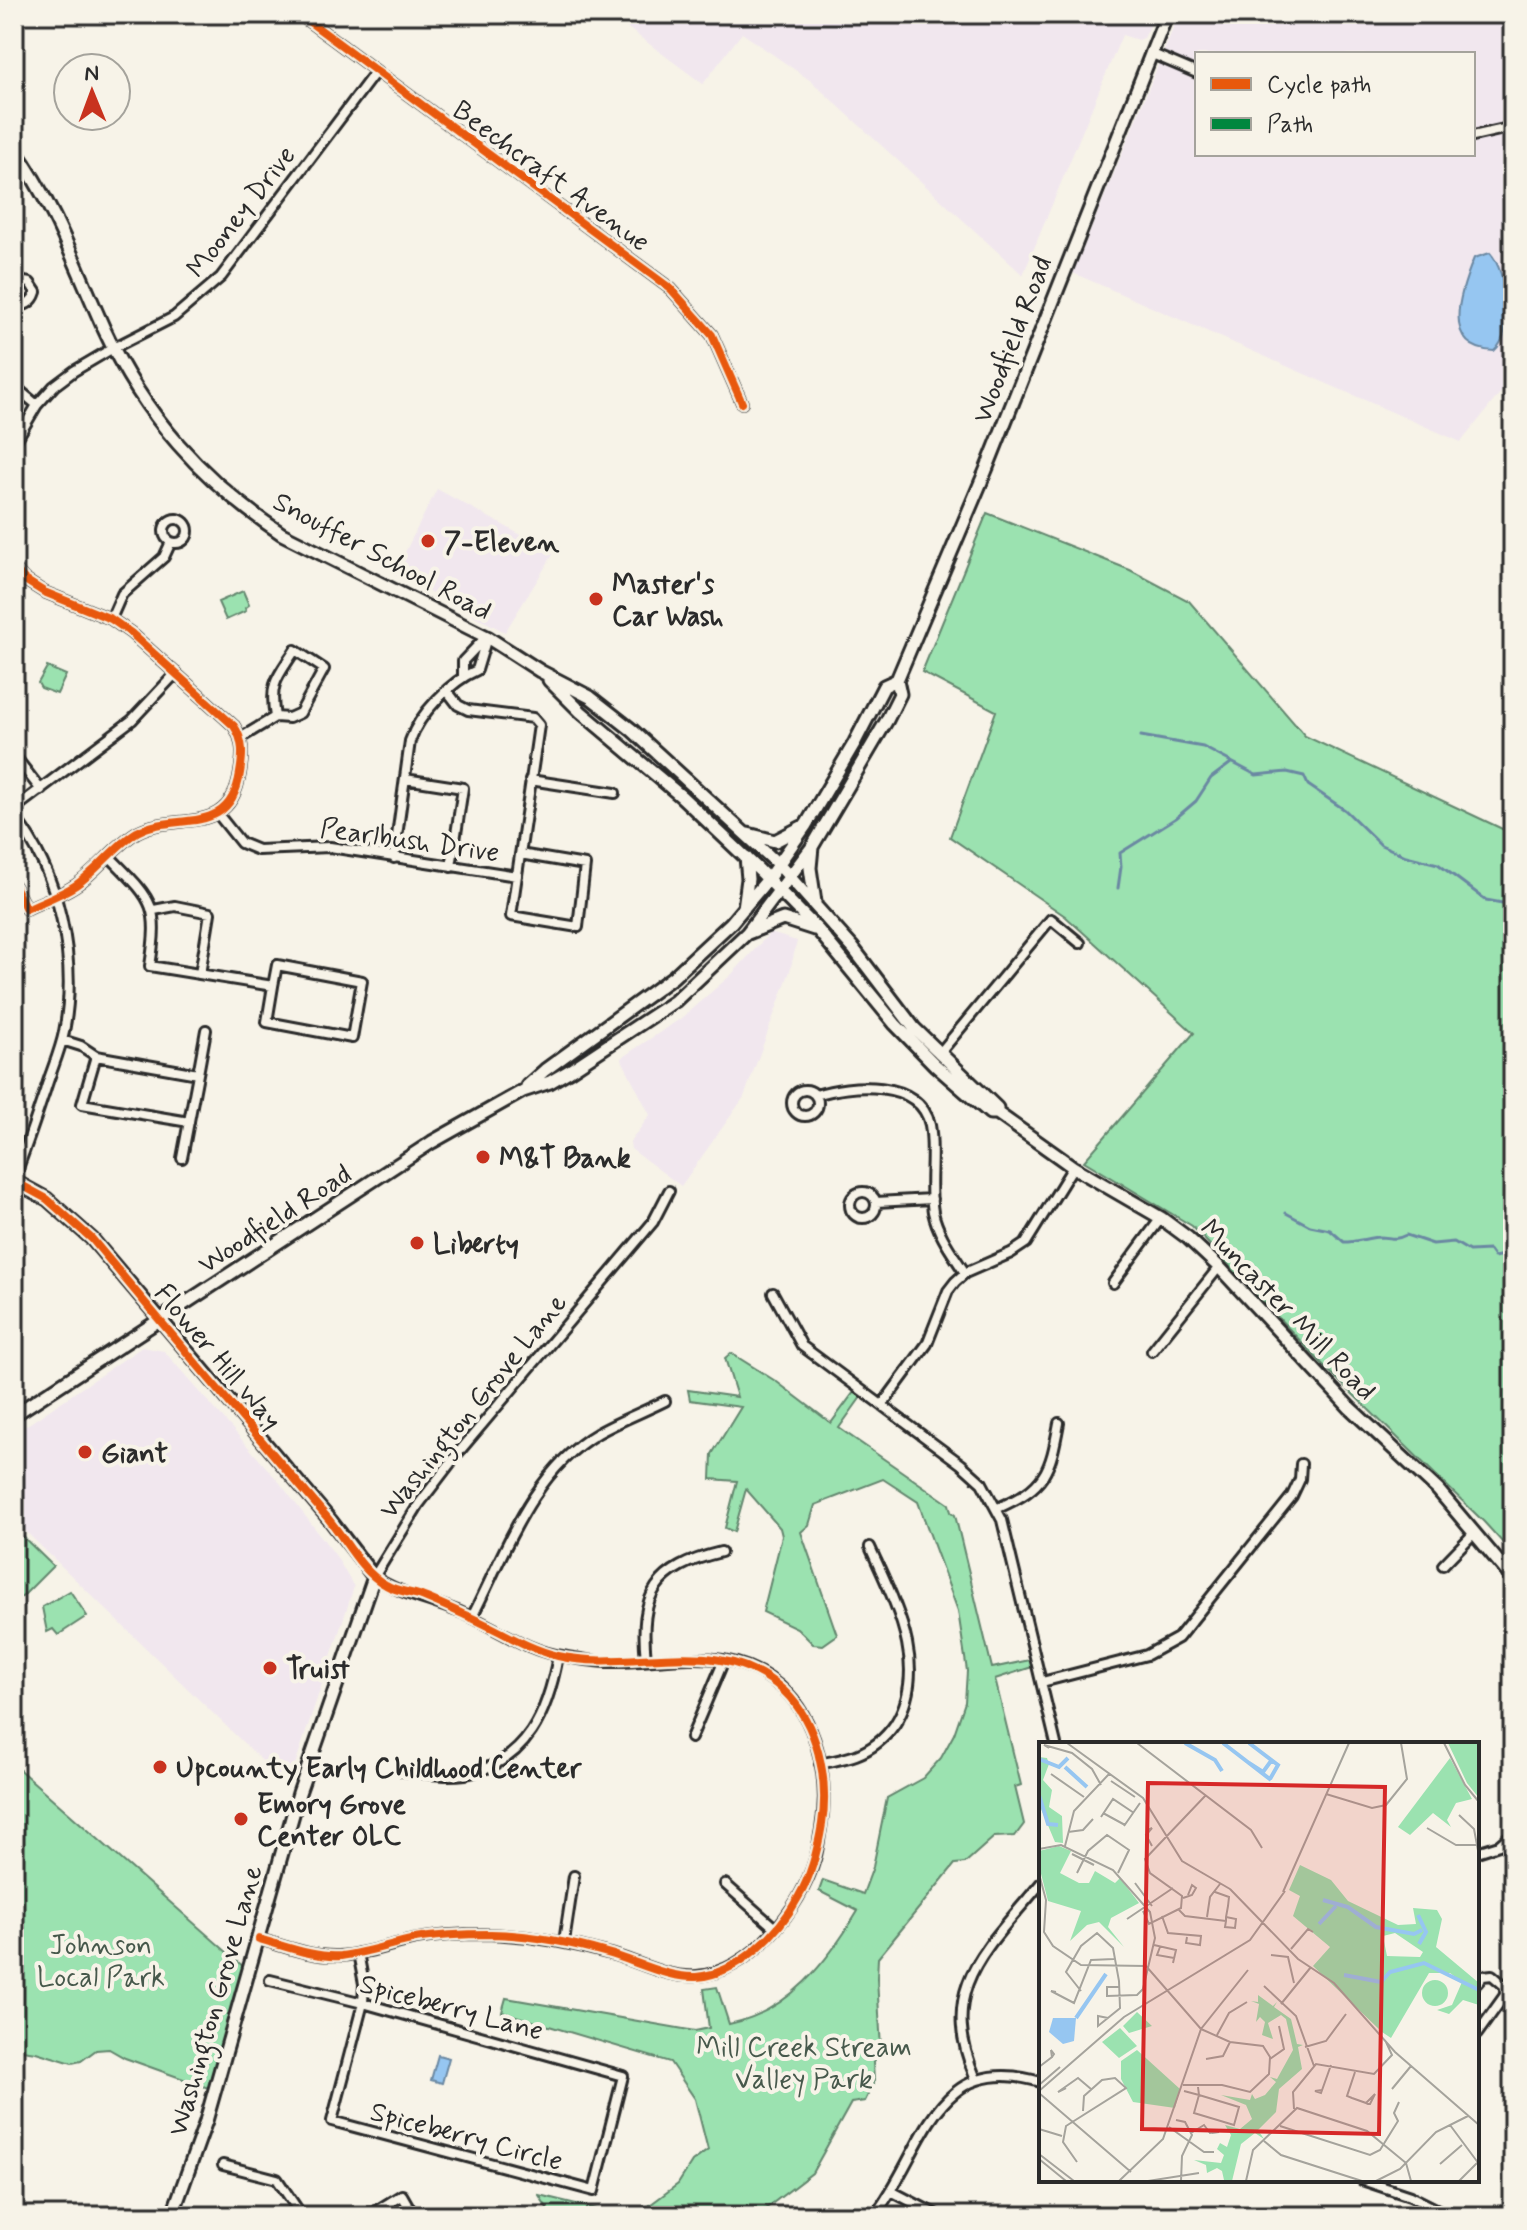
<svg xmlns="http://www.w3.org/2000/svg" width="1527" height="2230" font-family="Mynerve,sans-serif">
	<rect width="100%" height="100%" fill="#f7f3e8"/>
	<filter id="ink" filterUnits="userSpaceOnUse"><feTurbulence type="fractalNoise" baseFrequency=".0125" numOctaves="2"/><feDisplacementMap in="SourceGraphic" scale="16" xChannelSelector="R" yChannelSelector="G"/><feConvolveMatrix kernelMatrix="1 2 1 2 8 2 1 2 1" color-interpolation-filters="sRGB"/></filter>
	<g filter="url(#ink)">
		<!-- built -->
		<path fill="#f1e7ee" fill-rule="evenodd" d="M609,14H1156L1144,38L1138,40L1122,35L1023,275L811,81L742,33L703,84Z
			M1179,14H1513V377L1461,442L1073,273ZM1197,54H1473V154H1197Z
			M437,489L554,553L505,632L394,574Z
			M770,933L797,941L790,971L744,1097L681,1186L631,1149L630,1142L650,1115L621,1058L680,1019L731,975Z
			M142,1347L164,1351L280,1483L336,1556L354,1587L288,1786L14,1520V1434Z"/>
		<!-- green -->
		<path fill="#9be2b0" stroke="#63866e" stroke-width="2" d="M987,513L1130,570L1189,601L1305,736L1513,834V1554L1484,1522L1325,1367L1192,1226L1084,1161L1194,1033L1065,916L950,837L996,711L922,672Z
			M243,591L249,605L245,608L246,611L226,620L218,602Z
			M47,667L66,675L57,694L41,688L38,683Z
			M731,1353L777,1382L831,1423L854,1392L861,1397L839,1428L949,1504L951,1512L955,1515L992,1668L1030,1660L1032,1667L995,1679L1021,1785L1015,1787L1024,1824L1015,1836L994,1837L965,1863L955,1864L878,1958L877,1978L881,2049L873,2062L874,2082L865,2101L851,2103L812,2173L756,2216H635L678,2184L692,2162L708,2150L695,2099L670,2062L502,2012L506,1998L695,2031L709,2028L704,1989L717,1987L729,2024C789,2012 828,1961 858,1911L819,1891L823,1880L863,1894L873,1867L887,1798L923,1778L941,1758L954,1734L965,1702L967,1671L958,1611L918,1502L883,1479L815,1505L809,1525L801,1532L837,1635L823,1645L813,1644L797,1628L763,1612L782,1536L780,1528L746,1489L734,1532L725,1528L737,1481L711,1479L712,1454L741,1407L690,1400L688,1390L737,1397L725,1358Z
			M14,1528L53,1566L22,1597L14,1598Z
			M70,1591L87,1616L58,1635L53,1629L47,1632L42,1607Z
			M14,1765L245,1968L211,2089L125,2058L109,2049L96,2050L81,2061L72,2063L36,2052L14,2049Z
			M539,2195L626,2216H552Z"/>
		<!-- water -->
		<path fill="#96c6f1" stroke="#6b88a2" stroke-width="2" d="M1490,253C1507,271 1515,334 1494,351C1440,348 1460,292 1474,258Z
			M438,2055L449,2058L442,2083L431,2080Z"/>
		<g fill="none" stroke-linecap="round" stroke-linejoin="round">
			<!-- stream -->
			<path stroke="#6b88a2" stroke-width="3" d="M1141,736L1203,747L1256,775L1287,772L1304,776L1308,785L1345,810L1381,845L1406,856L1438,864L1486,900L1513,905
				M1118,888L1121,867L1120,853L1176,818L1196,801L1211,778L1231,763
				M1286,1213L1310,1226L1330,1230L1344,1242C1356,1242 1367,1238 1379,1237C1391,1237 1394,1241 1406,1235L1433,1244L1454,1242L1469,1251L1489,1250L1494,1257L1513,1253"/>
			<defs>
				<path id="street" d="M299,14L671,289L712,335L742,403
					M1150,53L1197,73
					M1473,136L1513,127
					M14,286L24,282L30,283L36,292C33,302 24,308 14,305
					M14,386L37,405
					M14,444L37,405L54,386L74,371L113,348L174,317L221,277L376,71
					M164 531a12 12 0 1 1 24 0a12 12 0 1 1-24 0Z
					M14,568L25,580L44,592L111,619L131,633L234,726C244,741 243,755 240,773C230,839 175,811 137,832C114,846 98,870 76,885C61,895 43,901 26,909L14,886
					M111,619L122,594L164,557L171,542
					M463,676V661L485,638
					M448,692L458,705L468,710L533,718L539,725C530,789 520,853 511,916L578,927L585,865L520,854
					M242,737L275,717L289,718L300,713L324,669L295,650C277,678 269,683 275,717
					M14,755L41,790
					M405,779L463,788L451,867
					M530,780L615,793
					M14,809L132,720L176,673
					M217,813L241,843L258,850L330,847L517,876
					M14,816C60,874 78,960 64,1032C60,1052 51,1071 45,1091C35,1120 26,1149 14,1178
					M109,856C152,900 160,903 150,966L273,986L277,965L362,981L352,1038L267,1022L273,986
					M394,858L410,741C419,714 451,681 477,670L487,637
					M154,910L175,906L210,913L200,974
					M62,1040L81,1046L96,1056L198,1074L182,1158
					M939,1054L1051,919L1080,943
					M96,1056L82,1104L189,1122
					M198,1074L206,1030
					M792 1103a13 13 0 1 1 26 0a13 13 0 1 1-26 0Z
					M816,1095C849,1084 920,1078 930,1125C935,1153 928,1184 933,1212C938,1235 953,1254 965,1273
					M850 1205a13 13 0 1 1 26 0a13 13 0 1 1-26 0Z
					M876,1202L932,1199
					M1113,1283L1161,1218
					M773,1293L802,1346L961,1464L982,1483L1002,1520L1056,1744
					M1152,1351L1219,1267
					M882,1405L927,1344L948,1291L955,1282L965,1273L1011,1253L1026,1243L1073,1167
					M998,1508C1046,1487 1050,1472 1059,1423
					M1443,1565L1474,1533
					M472,1617C505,1553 532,1471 598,1433C619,1421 643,1412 665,1401
					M646,1660C639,1593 655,1568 721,1552
					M1042,1682L1147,1655L1178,1638L1292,1496L1300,1479L1301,1464
					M691,1738L724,1660
					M820,1764C832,1761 845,1759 856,1755C872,1749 886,1737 895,1724C931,1667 894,1601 870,1547
					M403,1771C424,1773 445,1777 465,1774C528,1763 548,1711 558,1656
					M1477,1852L1499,1845L1513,1833
					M725,1884L776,1929
					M259,1939C284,1946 311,1957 338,1956C364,1955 391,1944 417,1939C439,1935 462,1934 485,1934C527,1935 567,1942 607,1953C636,1960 666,1979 697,1976C751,1972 801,1908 815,1859C818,1850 819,1839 821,1829C829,1785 820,1728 788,1694C737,1641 675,1662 612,1662C595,1662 578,1659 562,1656C529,1651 501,1631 471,1617C440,1602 403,1596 374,1577L419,1504L458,1453L653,1222L669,1191
					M564,1942L574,1876
					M270,1980L363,2003L623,2076L594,2191L332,2121L363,2003L364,1984L358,1953
					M1477,1983L1483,1976L1492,1975L1505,1986V1995L1477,2034
					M976,2079C936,1987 986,1950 1041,1883
					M223,2165L277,2179L302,2216
					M1362,2180L1410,2196L1450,2216
					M891,2191L939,2216
					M368,2216L402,2195L414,2216
					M874,2216C925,2152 932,2050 1041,2082"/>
				<path id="secondary" d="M14,149C54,204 76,267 104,329C144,416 203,481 282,534L487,637L540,671L590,697L632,730L779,865L853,948L914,1028L997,1108V1113
					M549,680L581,712L682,797L760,871L818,930L895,1024L935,1065L990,1113H997L1073,1167L1161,1218L1188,1238L1219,1267L1350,1408L1438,1490L1513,1579
					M748,834L775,841L802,827
					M812,847L810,868L815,902
					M744,908L748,879L746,857
					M748,933L783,919L814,929
					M527,1086L545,1070L673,977L731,923L768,879L806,825L855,742L884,686L897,680
					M14,1181L47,1199L92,1239L331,1521L374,1577L299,1793L206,2121L172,2216
					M14,1415L432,1142L523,1091L550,1082L569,1071L675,1001L747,933L812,847L887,720L900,694L897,680L986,470L1167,14"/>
			</defs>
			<!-- street casing -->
			<use href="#street" stroke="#2b2b2b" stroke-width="14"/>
			<!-- secondary casing -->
			<use href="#secondary" stroke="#2b2b2b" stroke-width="17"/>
			<!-- street -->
			<use href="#street" stroke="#f7f3e8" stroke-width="8"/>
			<!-- secondary -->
			<use href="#secondary" stroke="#f7f3e8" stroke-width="11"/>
			<!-- quiet -->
			<path stroke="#00873e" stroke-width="6" stroke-dasharray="12 6" stroke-linecap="butt" d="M1513,440L1510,453L1513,456"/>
			<defs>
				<path id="cycleway" d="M299,14L671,289L712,335L742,403
					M14,568L25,580L44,592L111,619L131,633L234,726C244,741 243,755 240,773C230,839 175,811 137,832C114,846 98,870 76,885C61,895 43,901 26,909L14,886
					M14,1181L47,1199L92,1239C169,1332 247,1424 326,1516C345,1538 361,1572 386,1585C396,1591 408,1592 419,1595C435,1601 450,1608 465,1615C497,1628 524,1648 558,1656C634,1673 721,1631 784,1691C818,1723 829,1780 822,1824C818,1849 812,1874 799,1896C780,1932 739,1974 696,1977C666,1978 636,1961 607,1953C569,1942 530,1935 491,1934C466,1934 440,1935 415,1939C391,1944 366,1953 341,1956C314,1958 285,1946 259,1939"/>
			</defs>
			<!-- cycleway casing -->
			<use href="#cycleway" stroke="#f7f3e8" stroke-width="13"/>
			<!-- cycleway -->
			<use href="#cycleway" stroke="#e8590c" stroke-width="8"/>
		</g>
	</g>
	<!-- markers -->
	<g fill="#c8321e" stroke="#f7f3e8" stroke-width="3">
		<circle cx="428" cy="541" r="8"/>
		<circle cx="596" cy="599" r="8"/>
		<circle cx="483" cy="1157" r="8"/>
		<circle cx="417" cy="1243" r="8"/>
		<circle cx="85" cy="1452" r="8"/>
		<circle cx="270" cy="1668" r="8"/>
		<circle cx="160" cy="1767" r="8"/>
		<circle cx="241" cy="1819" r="8"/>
	</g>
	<g text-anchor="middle" stroke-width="8" stroke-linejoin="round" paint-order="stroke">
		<!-- street labels -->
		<g font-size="28" fill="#2b2b2b" stroke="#f7f3e8">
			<text transform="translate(552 175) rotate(36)" y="10">Beechcraft Avenue</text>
			<text transform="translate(240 211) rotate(-52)" y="10">Mooney Drive</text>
			<text transform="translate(1011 339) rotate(-69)" y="10">Woodfield Road</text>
			<text transform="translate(383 555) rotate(28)" y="10">Snouffer School Road</text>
			<text transform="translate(410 839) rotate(8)" y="10">Pearlbush Drive</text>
			<text transform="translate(274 1218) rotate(-33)" y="10">Woodfield Road</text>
			<text transform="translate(1289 1309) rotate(46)" y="10">Muncaster Mill Road</text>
			<text transform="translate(219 1356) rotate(50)" y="10">Flower Hill Way</text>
			<text transform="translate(472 1405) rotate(-51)" y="10">Washington Grove Lane</text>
			<text transform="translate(214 2000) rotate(-74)" y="10">Washington Grove Lane</text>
			<text transform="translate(452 2006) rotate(15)" y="10">Spiceberry Lane</text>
			<text transform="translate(467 2135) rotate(15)" y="10">Spiceberry Circle</text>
		</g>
		<!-- poi labels -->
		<g font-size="28" font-weight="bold" fill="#2b2b2b" stroke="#f7f3e8" text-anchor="start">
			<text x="444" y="551">7-Eleven</text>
			<text x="612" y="593">Master's<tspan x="612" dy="32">Car Wash</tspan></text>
			<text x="499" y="1167">M&amp;T Bank</text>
			<text x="433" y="1253">Liberty</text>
			<text x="101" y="1462">Giant</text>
			<text x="286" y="1678">Truist</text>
			<text x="176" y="1777">Upcounty Early Childhood Center</text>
			<text x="257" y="1813">Emory Grove<tspan x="257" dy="32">Center OLC</tspan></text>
		</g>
		<!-- park labels -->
		<g font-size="28" fill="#47594c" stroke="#f7f3e8">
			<text x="101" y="1954">Johnson<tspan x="101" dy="32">Local Park</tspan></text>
			<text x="804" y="2056">Mill Creek Stream<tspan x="804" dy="32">Valley Park</tspan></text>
		</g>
	</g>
	<!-- overview -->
	<g transform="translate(1039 1742)">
		<rect width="440" height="440" fill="#f7f3e8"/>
		<path d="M409,1H440V56L428,41ZM0,15L8,16L10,22L4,38L13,48L10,65L23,74L24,101L16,100L0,62ZM411,16L433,57L417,61L408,78L412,85L394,71L371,93L359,85ZM20,104L32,109L21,131L40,141H50L56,129L76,141L81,136L100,161L72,176L69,185L85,205L60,180L48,183L31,199L42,169L9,159L0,124V109ZM261,123L292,138L309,159L359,183L377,182L374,166L398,168L403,177L397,205L440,241V263L424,258L410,272L398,268L413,263L423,240L411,231H390L352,296L343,290L274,224L291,205L254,174L261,154L250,148ZM356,191L384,210L381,215L348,214L344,194ZM383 251a13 13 0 1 1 26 0a13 13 0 1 1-26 0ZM219,253L234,264L238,260L235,265L252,277L258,302L264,303L259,305L263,327L240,347L237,370L219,388L225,397L216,391L202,402L193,439H180L185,438L183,429L178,426L168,431L167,423L155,418L182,421L185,413L178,407L181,401L188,405L192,393L186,383L201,387L213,377L207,363L182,353L211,358L213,352L216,357L226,353L237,340L231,335L238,337L254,308L247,277L242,273L229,281L234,297L223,293L226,280L221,275L217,280L220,262L212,259L219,260ZM98,270L113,284L90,291L84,284ZM81,286L98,304L80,316L63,300ZM98,308L141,347L136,366L94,360L82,337V319Z" fill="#9be2b0" fill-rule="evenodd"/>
		<path d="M14,276H37L35,299L24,302L10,290Z" fill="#96c6f1"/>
		<path fill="none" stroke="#96c6f1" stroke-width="4" d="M146,1L176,18L183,29M184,1L232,38M210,1L239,23L231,37M0,17L20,25L29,16M210,21L224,30L232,19M26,25L48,45M0,53L9,82L19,83M284,158L309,165L337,185L375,192L383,188M379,173L387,190L380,202M280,182L297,164M305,233L342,240L351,230L385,221L440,248M37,276L67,232"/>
		<path fill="none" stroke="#a5a39c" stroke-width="2" d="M28,1L104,56L143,119L191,147M98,1L212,88L223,106M405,1L426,43L440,60M10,6L5,3L33,11L53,27L62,43M12,32L45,55M72,39L96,55M287,52L333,66L347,63L368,37L362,1M64,71L86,83M420,73L435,87L440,114M62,75L74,57L95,71M85,84L101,61M388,86L417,103H438M109,88L113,86L107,93L113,104M29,90L44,88L54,77M26,104L35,69L71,31M0,107L22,103L74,128L111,170L116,196L104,247L98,253L68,254V245H81M33,112L55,123M38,131L49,109L68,93L90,108L79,131M0,132L7,158L5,190L14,204L42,223L107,224L162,287M96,141L113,164M191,147L259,217L295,241L356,310L440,383M176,150L190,155L189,164L187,175V179L186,185L196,186L197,177L187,175M244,150L310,1M144,156L153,153L157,146L153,143L149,153M140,168L146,174L187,179M104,169L110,182L142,166L143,154L111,131L106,117L167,53M123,174L129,191L162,194L161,203L147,201L148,195M168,175L171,155L181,142M88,177L134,146M115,203L137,208L134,221M121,205L118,213L135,216M252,207L269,187L274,190M232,213L249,215L255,241M225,244L257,274L275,324M42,249L27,230L42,204L58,191L74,206L80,239L81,266L80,267L59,284V274L69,276M17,250L12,249L35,261L52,218L75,217M242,262L272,225M178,293L190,271L208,260M266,305L287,299L307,272M167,317L184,314L191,300M231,317L245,307L240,284M0,325L13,315L12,308L15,312L13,315M316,330L308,354L313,356L327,361L329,362H331L336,352L327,361M0,343L21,325M144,343H183L211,350L230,332L231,315L224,304L191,300L162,287M27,346L19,350L39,336L52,347M353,347L372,324M283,348L276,349L282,351L292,323M0,349L85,275L211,198L246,149M145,349L160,353L200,365L195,383L155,371L160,353L159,345M0,351L92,430M255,367L254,350L277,322L335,332L353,313L347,300M137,378L146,380L153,393L143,414L142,439M411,383L440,422M241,384L331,413L341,408L359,379L355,371L360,360M130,385L165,410H175M0,387L23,394M152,391L165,383L171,391L180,390L173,391M225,399L242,413L323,439M0,412L35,439M0,417L27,439M38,420L24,400L27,384L87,346L76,336L63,338L45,354L44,369M401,422L423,403M80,439L124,397L162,287L209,228M109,439L160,431M207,439L214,408L258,366L328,389L367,421L372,439M337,439L361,427L397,390L429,374M420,439L439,420"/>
		<path fill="#d62828" fill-opacity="0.15" stroke="#d62828" stroke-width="4" d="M109,41L346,45L340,392L103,387Z"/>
		<rect width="440" height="440" fill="none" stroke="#2b2b2b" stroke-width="4"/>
	</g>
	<!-- margin -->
	<rect width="1527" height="2230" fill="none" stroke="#f7f3e8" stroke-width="48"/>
	<rect x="24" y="24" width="1479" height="2182" fill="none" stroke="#2b2b2b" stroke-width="3" filter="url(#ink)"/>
	<!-- legend -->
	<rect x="1195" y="52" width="280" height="104" fill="#f7f3e8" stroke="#a5a39c" stroke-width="2"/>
	<rect x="1211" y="78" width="40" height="12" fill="#e8590c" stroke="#a5a39c" stroke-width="2"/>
	<text x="1267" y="92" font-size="24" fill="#2b2b2b">Cycle path</text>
	<rect x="1211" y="118" width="40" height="12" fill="#00873e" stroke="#a5a39c" stroke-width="2"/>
	<text x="1267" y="132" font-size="24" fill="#2b2b2b">Path</text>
	<!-- north arrow -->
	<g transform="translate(92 92) rotate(359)"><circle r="38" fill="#f7f3e8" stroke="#a5a39c" stroke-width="2"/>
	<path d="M0-6L14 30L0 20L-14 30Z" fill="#c8321e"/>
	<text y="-12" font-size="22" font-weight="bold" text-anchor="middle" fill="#2b2b2b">N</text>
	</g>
</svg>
